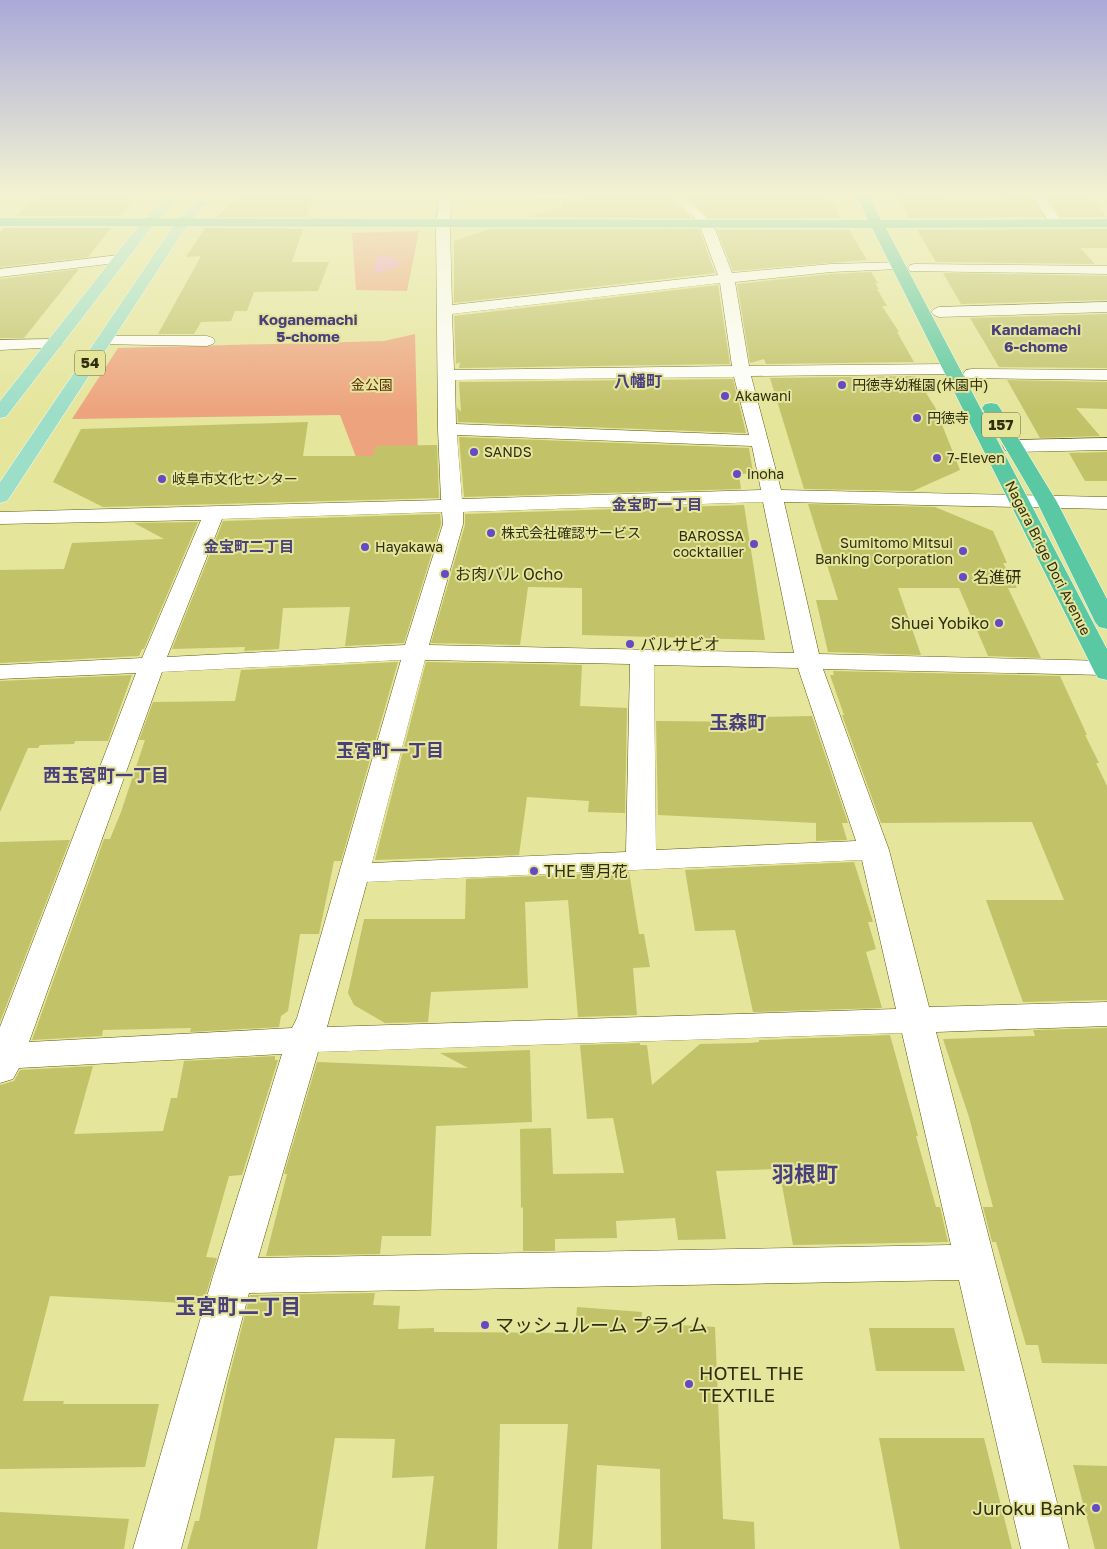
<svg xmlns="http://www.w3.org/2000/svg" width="1107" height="1549" font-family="'Golos Text','Noto Sans JP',sans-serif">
	<rect width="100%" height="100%" fill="#e5e59c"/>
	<!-- green -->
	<path fill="#eda37d" d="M419,231L407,291L356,290L352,233Z
		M415,334L418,457H356L340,415L72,419L118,348L384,341Z"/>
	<!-- water -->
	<path fill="#ed99c3" d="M378,255L392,257L399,261V265L389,270L373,273Z"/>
	<!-- building -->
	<path fill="#c2c269" d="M39,195H135L120,216H16Z
		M239,195H314L307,217H217Z
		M667,195L691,218L527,217L563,207L562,201H568L574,198Z
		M685,195H827L841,218H710Z
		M896,195H940L942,198L1003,199L1001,195H1029L1044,217L910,218Z
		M1045,195H1088L1107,217H1062Z
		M4,228H111L88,257L0,267V232Z
		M205,228L303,229L292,262H329L318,291L254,292L247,311H235L231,321L201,322L194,334H158L201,256L186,257Z
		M490,229H699L715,273L454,303V241Z
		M1107,229V248H1080L1095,264L936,262L917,230Z
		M717,230H849L867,260L733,271Z
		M79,269L24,338H0V279Z
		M871,272L878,283H875L879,289H877L887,306H882L899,332H897L914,362L766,364L764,359L750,363L737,284L831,274Z
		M943,273L1107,276V300L961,304Z
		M718,285L730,364L459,368L460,362L456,364L454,316Z
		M1107,314V368L999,367L970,318Z
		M915,376L935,407L960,470L913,491L804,489L770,378Z
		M733,379L746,433L458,422L457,407L461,412L459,382Z
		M1007,380L1107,382V409L1076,408L1100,436L1040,438Z
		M308,422L303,456H373L376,446L437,445L439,498L103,507L53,482L81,429Z
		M459,437L749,448L753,472L739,475L741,489L464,497Z
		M1107,452V481H1085L1069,453Z
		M808,504L935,507L993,531L1007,563H1003L1017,588H1008L1041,658L988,656L959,588H898L921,655L828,652L816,600H838Z
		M744,505L765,640L582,635V588L528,587L520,645L431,643L465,525V514Z
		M440,514L441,524L404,643L345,646L350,607L283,608L279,649L244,651L245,647L172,649L223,521Z
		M198,522L144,649H142L139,656L0,663V570L64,569L72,543L164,539L134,523Z
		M398,662L341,861H334L319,934H300L288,1011L281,1016L279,1027L190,1032L191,1028L103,1030L102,1036L32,1040L104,839H110L121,812L145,740H139L153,702L235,701L241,670Z
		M426,662L582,665L580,706L627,708L625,813L588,812L589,801L527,797L519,855L375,860Z
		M833,671L1060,676L1087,735H1085L1099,763H1096L1107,786V1000L1023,1002L986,900H1064L1032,822L881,823L842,715H844L830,675H834Z
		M132,675L108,741H75L74,744L40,745L38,748H28L0,812V681Z
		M812,716L848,823H842L847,840L816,841V823L658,815L656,721L757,722L756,717Z
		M70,840L0,1022V842Z
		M854,862L873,922H868L876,949L866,952L882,1008L753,1012L735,930L695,931L685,870Z
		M629,872L639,934H644L650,967L633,968L637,1015L578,1017L568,900L525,902L528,988L431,992L428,1022L385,1023L354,1005L348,993L364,919H465L466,879Z
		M1107,1028V1364L1042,1363L1038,1345H1026L996,1242H992L983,1207H993L969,1117L943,1039L1035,1036L1033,1030Z
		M890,1035L918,1136H916L936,1207H940L948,1242L793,1245L779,1169L716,1171L726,1239L678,1240L675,1218L616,1221L617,1238L555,1239V1251H523V1207L521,1208L520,1129L551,1128L553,1174L624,1173L613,1118L587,1119L580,1045L640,1043V1045H647L652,1085L700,1044L750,1043L759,1042V1040Z
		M530,1050L532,1122L436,1126L431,1236H382L380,1254L266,1256L287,1174H284L317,1062L468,1068L440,1053Z
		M275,1056V1060H278L242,1175L229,1176L206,1257L217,1258L203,1304L50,1296L23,1401H64L63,1404H159L145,1467L0,1469V1085L14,1081L20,1070L93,1066L74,1134L163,1131L171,1098H177L184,1061Z
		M375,1293L373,1305L400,1306L398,1329L434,1328V1332L575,1333L577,1307L642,1312L641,1323L715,1327L723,1519L754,1522L755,1549H661L660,1469L597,1465L592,1549H558L568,1424H500L497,1549H425L434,1476L392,1478L395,1439L335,1438L317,1549H187L195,1521H199L228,1381L250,1295Z
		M869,1328H954L965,1371H876Z
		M879,1438H984L1012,1549H900Z
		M1073,1465L1107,1466V1549H1095Z
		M0,1512L129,1519L124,1549H0Z"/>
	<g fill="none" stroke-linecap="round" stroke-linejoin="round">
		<defs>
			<path id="minor" d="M439,195H574L568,199L451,201L450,228L452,305L718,275L701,229L703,226L669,195H682L710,220L712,223L710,225L715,229L732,273L831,264L903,262L905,265L903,268L898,269L831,272L735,282L749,366L949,364L955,365L957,369L955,373L949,374L751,376L781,490L1107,497V509L784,502L819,654L1107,661V675H1105L823,669L889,850L929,1007L1107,1002V1026L936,1032L1069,1549H1021L959,1280L249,1293L181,1549H133L213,1276L282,1054L19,1068L13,1079L0,1083V1027L136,673L0,679V665L142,658L201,520L0,524V512L441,500L438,429L436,228ZM720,283L732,366L454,370L452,314ZM734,377L749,435L456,424L455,380ZM457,435L752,446L761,490L462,499ZM763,502L794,653L429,645L463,524V512ZM442,512L443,524L405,645L167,657L222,519ZM401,660L297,1018L292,1028L29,1042L162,672ZM425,660L630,664L626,852L372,863ZM654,665L798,668L856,841L656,850ZM862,860L896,1009L327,1027L367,882ZM902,1033L951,1245L258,1258L318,1052Z
				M1031,195H1043L1064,223L1062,226H1052Z
				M119,255L124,256L126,259L124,262L0,277V269Z
				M915,264L1107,266V274L910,271L908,268L910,265Z
				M1107,302V312L939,317L934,315L931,312L934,309L939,307Z
				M104,336H207L213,338L215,341L213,344L207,346L98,344L96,341L98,338Z
				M54,339L60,341L62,344L60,347L0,350V340Z
				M972,369L1107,370V380L966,378L963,374L966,370Z
				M1107,438V450L1012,452L1005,450L1003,446L1005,442L1012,440Z"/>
			<path id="major" d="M169,195H182L153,226L6,417L0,418V401L143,220Z
				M204,195H217L188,224L10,497L7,501L0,503V482L178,219Z"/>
			<path id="highway" d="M856,195H868L881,220L1107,219V227L886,228L1107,649V680L1098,678L1095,673L872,228L0,226V218L868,220Z
				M991,403L997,404L1000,408L1057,502L1107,599V629L1099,627L1095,622L1037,502L982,408L985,404Z"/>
		</defs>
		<!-- minor casing -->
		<use href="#minor" stroke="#5c5b0b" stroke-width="1"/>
		<!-- major casing -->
		<use href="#major" stroke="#fff" stroke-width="1"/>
		<!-- highway casing -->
		<use href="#highway" stroke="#fff" stroke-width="1"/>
		<!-- minor -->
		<use href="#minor" fill="#fff" fill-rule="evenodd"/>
		<!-- major -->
		<use href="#major" fill="#9cdec8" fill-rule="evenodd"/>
		<!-- highway -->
		<use href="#highway" fill="#5ac8a3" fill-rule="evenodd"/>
	</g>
	<!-- sky -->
	<linearGradient id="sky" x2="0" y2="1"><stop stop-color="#aaa9d9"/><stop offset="0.47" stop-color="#f3f3d2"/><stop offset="1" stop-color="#f3f3d2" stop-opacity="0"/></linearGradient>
	<rect width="1107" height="412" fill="url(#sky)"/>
	<!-- markers -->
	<g fill="#654ac3" stroke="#e5e59c" stroke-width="2">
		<circle cx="842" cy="385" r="5"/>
		<circle cx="725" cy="396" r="5"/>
		<circle cx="917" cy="418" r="5"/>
		<circle cx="474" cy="452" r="5"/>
		<circle cx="937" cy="458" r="5"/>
		<circle cx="737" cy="474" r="5"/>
		<circle cx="162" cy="479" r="5"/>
		<circle cx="491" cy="533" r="5"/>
		<circle cx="754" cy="544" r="5"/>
		<circle cx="365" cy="547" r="5"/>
		<circle cx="963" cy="551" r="5"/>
		<circle cx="445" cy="574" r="5"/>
		<circle cx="963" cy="577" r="5"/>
		<circle cx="999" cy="623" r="5"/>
		<circle cx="630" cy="644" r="5"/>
		<circle cx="534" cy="871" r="5"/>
		<circle cx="485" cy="1325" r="5"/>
		<circle cx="689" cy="1384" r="5"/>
		<circle cx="1096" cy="1508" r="5"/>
	</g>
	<g text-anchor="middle" stroke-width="4" stroke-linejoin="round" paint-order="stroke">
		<!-- far-park labels -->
		<g font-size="14" fill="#5f2c0c" stroke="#e5e59c">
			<text x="372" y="390">金公園</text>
		</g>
		<!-- far-poi labels -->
		<g font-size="14" fill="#2f2e10" stroke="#e5e59c" text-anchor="start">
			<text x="852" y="390">円徳寺幼稚園(休園中)</text>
			<text x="735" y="401">Akawani</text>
			<text x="927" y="423">円徳寺</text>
			<text x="484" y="457">SANDS</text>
			<text x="947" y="463">7-Eleven</text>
			<text x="747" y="479">inoha</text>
			<text x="172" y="484">岐阜市文化センター</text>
			<text x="501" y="538">株式会社確認サービス</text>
			<text x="744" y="541" text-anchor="end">BAROSSA<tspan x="744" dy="16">cocktailier</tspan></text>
			<text x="953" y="548" text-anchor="end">Sumitomo Mitsui<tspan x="953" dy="16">Banking Corporation</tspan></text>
			<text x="375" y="552">Hayakawa</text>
		</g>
		<!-- far-street labels -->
		<g font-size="14" fill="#2f2e10" stroke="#e5e59c">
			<text transform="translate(1048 558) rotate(63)" y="5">Nagara Brige Dori Avenue</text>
		</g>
		<!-- far-neighbourhood labels -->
		<g font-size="15" font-weight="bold" fill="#493f7d" stroke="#e5e59c">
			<text x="308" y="325">Koganemachi<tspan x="308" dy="17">5-chome</tspan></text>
			<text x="1036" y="335">Kandamachi<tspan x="1036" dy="17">6-chome</tspan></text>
			<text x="657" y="510">金宝町一丁目</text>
			<text x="249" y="552">金宝町二丁目</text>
		</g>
		<!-- shield labels -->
		<g fill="#e5e59c" stroke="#66653a" stroke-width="1">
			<rect x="75" y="350.5" width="30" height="25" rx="4"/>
			<rect x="982" y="412.5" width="38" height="25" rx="4"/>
		</g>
		<g font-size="15" font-weight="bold" fill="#2f2e10">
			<text x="90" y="368">54</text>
			<text x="1001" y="430">157</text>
		</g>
		<!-- far-quarter labels -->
		<g font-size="16" font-weight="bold" fill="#493f7d" stroke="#e5e59c">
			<text x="638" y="387">八幡町</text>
		</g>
		<!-- poi labels -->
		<g font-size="16" fill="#2f2e10" stroke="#e5e59c" text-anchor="start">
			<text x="455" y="580">お肉バル Ocho</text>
			<text x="973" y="583">名進研</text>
			<text x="989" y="629" text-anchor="end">Shuei Yobiko</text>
			<text x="640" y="650">バルサビオ</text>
			<text x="544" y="877">THE 雪月花</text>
		</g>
		<!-- neighbourhood labels -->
		<g font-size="18" font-weight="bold" fill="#493f7d" stroke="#e5e59c">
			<text x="390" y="757">玉宮町一丁目</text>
			<text x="106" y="782">西玉宮町一丁目</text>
		</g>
		<!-- quarter labels -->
		<g font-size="19" font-weight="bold" fill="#493f7d" stroke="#e5e59c">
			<text x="738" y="729">玉森町</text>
		</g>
		<!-- near-poi labels -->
		<g font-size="19" fill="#2f2e10" stroke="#e5e59c" text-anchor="start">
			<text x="495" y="1332">マッシュルーム プライム</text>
			<text x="699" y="1380">HOTEL THE<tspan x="699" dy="22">TEXTILE</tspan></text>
			<text x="1086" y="1515" text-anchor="end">Juroku Bank</text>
		</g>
		<!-- near-neighbourhood labels -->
		<g font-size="21" font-weight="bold" fill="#493f7d" stroke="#e5e59c">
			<text x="238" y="1314">玉宮町二丁目</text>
		</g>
		<!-- near-quarter labels -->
		<g font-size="22" font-weight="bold" fill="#493f7d" stroke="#e5e59c">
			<text x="805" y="1182">羽根町</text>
		</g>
	</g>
</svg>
